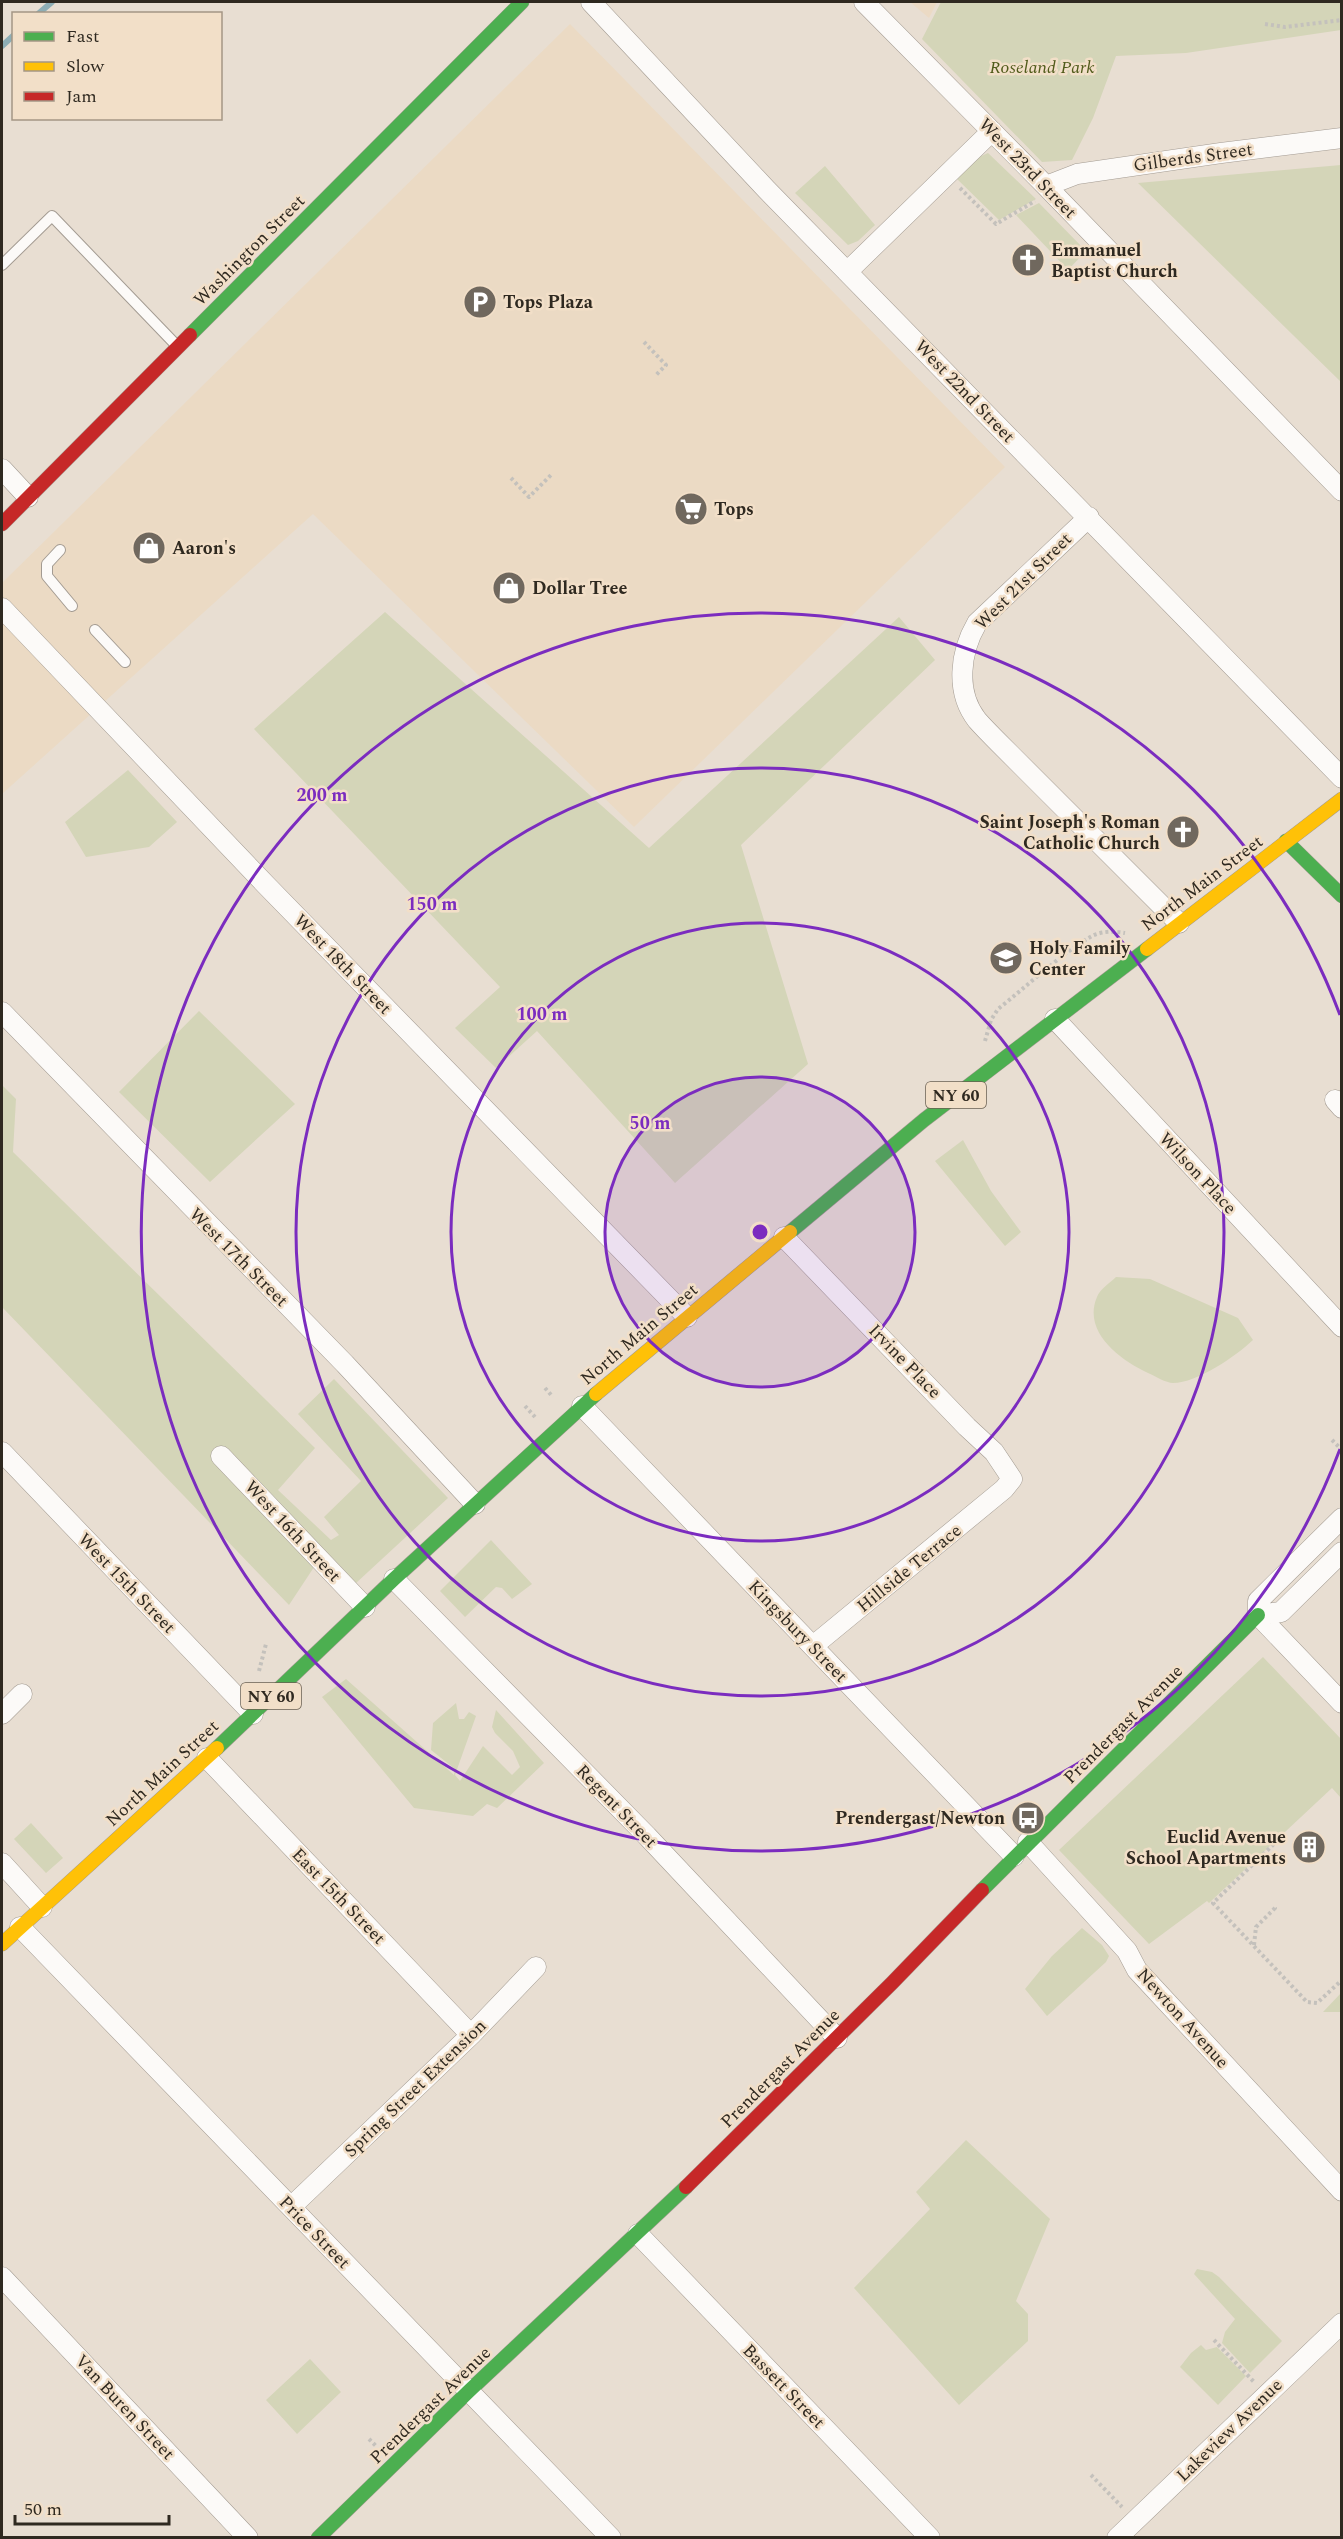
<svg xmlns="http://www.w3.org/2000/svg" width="1343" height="2539" font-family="Spectral,serif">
	<rect width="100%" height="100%" fill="#e8ded2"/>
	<!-- built -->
	<path fill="#ebdac4" d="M910,2H937L929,18Z
		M570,24L1005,467L634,827L313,514L2,794V583Z"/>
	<!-- green -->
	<path fill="#d4d5b8" d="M941,2H1341V30L1186,53L1116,56L1093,118L1072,160L1042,162L922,39Z
		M988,153L1036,199L999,220L956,178L977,158Z
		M1341,165H1342L1341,382L1138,183Z
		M825,166L875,225L858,241L848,245L795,193Z
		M1039,203L1086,251L1068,270L1016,215Z
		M385,612L649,848L899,617L935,660L741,845L808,1064L675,1183L537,1031L496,1068L455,1028L500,987L254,729Z
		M128,770L177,822L149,847L86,857L65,822Z
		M199,1011L295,1104L210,1182L119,1092Z
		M2,1085L16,1099L13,1152L315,1448L278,1490L331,1540L339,1535L324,1517L361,1481L298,1414L334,1379L448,1498L355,1584L322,1555L289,1605L2,1307Z
		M963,1140L991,1191L1021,1232L1005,1246L935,1161Z
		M1116,1277L1150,1279L1238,1318L1253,1340C1236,1356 1197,1383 1173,1383C1166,1383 1155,1376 1148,1373C1120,1360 1082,1332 1097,1297C1100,1289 1110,1283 1116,1277Z
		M491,1540L532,1584L512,1599L502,1588L496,1587L465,1617L440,1591Z
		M1263,1657L1341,1739V1798L1332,1788L1209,1903L1207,1901L1149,1944L1059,1850Z
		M346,1679L454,1775L455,1769L431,1750L433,1723L456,1703L459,1719H464L469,1712L476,1716L455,1775L460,1781L483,1746L512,1775L520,1767L513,1751L495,1733L492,1727L496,1710L544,1763L497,1808L487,1804L473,1816L414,1808L322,1697Z
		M31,1823L63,1858L46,1873L14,1839Z
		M1082,1928L1102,1945L1109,1956L1106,1962L1047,2016L1025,1989L1052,1956Z
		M1341,1993V2012H1323Z
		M966,2140L1050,2219L1016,2301L1028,2314V2341L959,2405L854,2288L930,2209L916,2192Z
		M1197,2269L1212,2272L1219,2277L1282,2341L1250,2373L1222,2343L1225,2332L1235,2319L1194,2274Z
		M1201,2345L1206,2350L1217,2347L1246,2376L1218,2405L1180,2367L1191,2353Z
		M310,2359L341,2392L297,2434L266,2400Z"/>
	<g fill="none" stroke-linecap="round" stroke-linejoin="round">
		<!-- stream -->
		<path stroke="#8eaeb5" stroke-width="6" d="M38,14L52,2
			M2,46L14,35"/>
		<defs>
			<path id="lane" d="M2,265L52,216L178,347
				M60,550L47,564V576L72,606
				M95,630L125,662"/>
			<path id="street" d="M591,2L766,189L1342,778
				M864,2L1046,186L1342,491
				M1046,186L1077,174L1221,153L1342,138
				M847,272L992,131
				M2,469L28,497
				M1089,517L977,623C960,652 955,692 977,720C984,728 992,736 1000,744L1179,923
				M2,608L266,885L687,1317
				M2,1012L345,1364L475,1504
				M1055,1019L1342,1327
				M1335,1100L1342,1108
				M784,1237L967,1427L994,1452L1012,1479L1004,1489L813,1646
				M582,1406L1014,1856
				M2,1452L253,1714
				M221,1456L365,1607
				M394,1579L647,1836L837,2038
				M1258,1615V1601L1342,1518
				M1258,1615L1342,1703
				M1258,1615L1281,1612L1342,1552
				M2,1714L22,1694
				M207,1758L471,2035
				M1028,1842L1127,1951L1137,1970L1342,2191
				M2,1863L42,1907
				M20,1927L611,2538
				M291,2207L471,2035L536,1967
				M638,2234L930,2538
				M2,2277L248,2538
				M1117,2538L1342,2323"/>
			<path id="fast" d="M190,335L522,2
				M1286,841L1342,896
				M790,1232L924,1120L1147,949
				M217,1748L394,1579L596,1394
				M982,1890L1258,1615
				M318,2538L469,2391L686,2187"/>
			<path id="slow" d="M1147,949L1342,799
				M596,1394L790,1232
				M2,1944L217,1748"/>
			<path id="jam" d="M2,524L190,335
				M686,2187L892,1983L982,1890"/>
		</defs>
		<!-- lane casing -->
		<use href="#lane" stroke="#a39b92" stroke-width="12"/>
		<!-- street casing -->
		<use href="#street" stroke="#a39b92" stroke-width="21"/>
		<!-- fast casing -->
		<use href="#fast" stroke="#a39b92" stroke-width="15"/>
		<!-- slow casing -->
		<use href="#slow" stroke="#a39b92" stroke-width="15"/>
		<!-- jam casing -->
		<use href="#jam" stroke="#a39b92" stroke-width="15"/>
		<!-- path -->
		<path stroke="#c4c1bc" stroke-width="4" stroke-dasharray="3 3" stroke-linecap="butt" d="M1265,24L1285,27L1342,20
			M960,188L996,224L1035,201
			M644,342L666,365L655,376
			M511,478L529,497L552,474
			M985,1041L991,1020L998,1009C1026,987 1062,953 1092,936C1102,931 1114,931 1125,933
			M545,1388L553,1397
			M525,1406L535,1417
			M1332,1440L1342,1450
			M259,1671L266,1644
			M1278,1840L1213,1903L1307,2002L1317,2003L1342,1980
			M1254,1945L1256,1927L1275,1908L1274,1906
			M1214,2340L1255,2383
			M369,2439L377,2447
			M1091,2475L1122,2507"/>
		<!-- lane -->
		<use href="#lane" stroke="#fcfaf8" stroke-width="10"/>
		<!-- street -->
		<use href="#street" stroke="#fcfaf8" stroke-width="20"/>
		<!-- fast -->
		<use href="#fast" stroke="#4caf50" stroke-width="14"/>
		<!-- slow -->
		<use href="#slow" stroke="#ffc107" stroke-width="14"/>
		<!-- jam -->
		<use href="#jam" stroke="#c62828" stroke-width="14"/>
	</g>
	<!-- distance rings -->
	<circle cx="760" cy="1232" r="155" fill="#7b2cbf" fill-opacity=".12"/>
	<g fill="none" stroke="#7b2cbf" stroke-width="3">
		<circle cx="760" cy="1232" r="155"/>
		<circle cx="760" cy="1232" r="309"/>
		<circle cx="760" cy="1232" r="464"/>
		<path d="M1340 1449A619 619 0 1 1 1340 1015"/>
	</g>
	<!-- icons -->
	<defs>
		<symbol id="church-disc" viewBox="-11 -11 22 22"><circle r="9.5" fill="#70685e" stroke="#f2dfc8"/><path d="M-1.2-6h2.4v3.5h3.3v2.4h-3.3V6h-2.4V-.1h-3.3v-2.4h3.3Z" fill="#fff"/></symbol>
		<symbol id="parking-disc" viewBox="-11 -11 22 22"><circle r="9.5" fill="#70685e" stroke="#f2dfc8"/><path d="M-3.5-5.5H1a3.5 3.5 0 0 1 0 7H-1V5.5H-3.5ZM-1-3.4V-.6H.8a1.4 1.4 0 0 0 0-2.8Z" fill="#fff"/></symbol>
		<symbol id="supermarket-disc" viewBox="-11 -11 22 22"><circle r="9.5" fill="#70685e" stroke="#f2dfc8"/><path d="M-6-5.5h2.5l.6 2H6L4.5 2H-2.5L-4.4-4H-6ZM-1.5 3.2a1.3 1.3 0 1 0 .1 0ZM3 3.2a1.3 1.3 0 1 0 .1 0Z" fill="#fff"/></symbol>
		<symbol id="shop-disc" viewBox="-11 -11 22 22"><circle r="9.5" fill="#70685e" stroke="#f2dfc8"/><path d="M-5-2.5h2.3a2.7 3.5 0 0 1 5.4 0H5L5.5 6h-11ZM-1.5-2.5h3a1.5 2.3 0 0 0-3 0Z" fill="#fff"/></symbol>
		<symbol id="school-disc" viewBox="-11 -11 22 22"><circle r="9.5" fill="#70685e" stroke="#f2dfc8"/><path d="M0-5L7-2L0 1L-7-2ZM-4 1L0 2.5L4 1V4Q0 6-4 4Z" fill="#fff"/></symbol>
		<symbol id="bus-disc" viewBox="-11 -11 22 22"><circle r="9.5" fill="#70685e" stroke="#f2dfc8"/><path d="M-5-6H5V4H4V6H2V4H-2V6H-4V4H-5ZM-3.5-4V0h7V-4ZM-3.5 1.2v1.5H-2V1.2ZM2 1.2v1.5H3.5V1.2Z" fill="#fff"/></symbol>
		<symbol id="building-disc" viewBox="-11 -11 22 22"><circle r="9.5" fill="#70685e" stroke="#f2dfc8"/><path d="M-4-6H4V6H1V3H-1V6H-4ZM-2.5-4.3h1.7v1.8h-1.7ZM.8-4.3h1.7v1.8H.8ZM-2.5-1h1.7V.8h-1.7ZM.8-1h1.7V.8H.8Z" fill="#fff"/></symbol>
	</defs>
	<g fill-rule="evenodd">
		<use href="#church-disc" x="1009" y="241" width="38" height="38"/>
		<use href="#parking-disc" x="461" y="283" width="38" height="38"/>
		<use href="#supermarket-disc" x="672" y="490" width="38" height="38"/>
		<use href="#shop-disc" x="130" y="529" width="38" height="38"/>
		<use href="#shop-disc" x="490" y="569" width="38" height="38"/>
		<use href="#church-disc" x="1164" y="813" width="38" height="38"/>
		<use href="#school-disc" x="987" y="939" width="38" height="38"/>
		<use href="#bus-disc" x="1009" y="1799" width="38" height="38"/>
		<use href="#building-disc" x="1290" y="1828" width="38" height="38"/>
	</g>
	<g text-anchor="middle" stroke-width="5" stroke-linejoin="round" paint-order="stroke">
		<!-- shield labels -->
		<g fill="#f2dfc8" stroke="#6a6052" stroke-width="1.5">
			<rect x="926" y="1082" width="60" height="26" rx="4.5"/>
			<rect x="241" y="1683" width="60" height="26" rx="4.5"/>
		</g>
		<g font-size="16" font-weight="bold" fill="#2f2920">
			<text x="956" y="1101">NY 60</text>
			<text x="271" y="1702">NY 60</text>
		</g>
		<!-- park labels -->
		<g font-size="18" font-style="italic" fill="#515b1b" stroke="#f2dfc8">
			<text x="1042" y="73">Roseland Park</text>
		</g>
		<!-- street labels -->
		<g font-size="18" fill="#2f2920" stroke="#f2dfc8">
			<text transform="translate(1193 157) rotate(-8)" y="6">Gilberds Street</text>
			<text transform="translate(1028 168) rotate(46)" y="6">West 23rd Street</text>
			<text transform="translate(249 250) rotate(-45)" y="6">Washington Street</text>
			<text transform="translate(965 391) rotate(46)" y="6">West 22nd Street</text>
			<text transform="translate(1023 581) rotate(-45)" y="6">West 21st Street</text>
			<text transform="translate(1202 883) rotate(-37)" y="6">North Main Street</text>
			<text transform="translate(343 964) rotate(46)" y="6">West 18th Street</text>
			<text transform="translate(1198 1173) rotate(47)" y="6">Wilson Place</text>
			<text transform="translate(239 1257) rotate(45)" y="6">West 17th Street</text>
			<text transform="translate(639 1334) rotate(-40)" y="6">North Main Street</text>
			<text transform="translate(905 1361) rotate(46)" y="6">Irvine Place</text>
			<text transform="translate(293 1531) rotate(47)" y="6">West 16th Street</text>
			<text transform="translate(909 1568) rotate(-39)" y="6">Hillside Terrace</text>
			<text transform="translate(127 1583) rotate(46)" y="6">West 15th Street</text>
			<text transform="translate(798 1631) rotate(46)" y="6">Kingsbury Street</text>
			<text transform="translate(1123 1724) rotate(-45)" y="6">Prendergast Avenue</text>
			<text transform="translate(162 1773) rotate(-43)" y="6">North Main Street</text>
			<text transform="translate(617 1806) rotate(46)" y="6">Regent Street</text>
			<text transform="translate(339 1896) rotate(46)" y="6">East 15th Street</text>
			<text transform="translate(1183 2018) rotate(48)" y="6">Newton Avenue</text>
			<text transform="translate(780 2068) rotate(-45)" y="6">Prendergast Avenue</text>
			<text transform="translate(415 2088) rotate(-44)" y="6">Spring Street Extension</text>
			<text transform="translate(315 2232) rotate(46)" y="6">Price Street</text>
			<text transform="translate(784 2386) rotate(46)" y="6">Bassett Street</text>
			<text transform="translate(430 2405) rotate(-44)" y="6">Prendergast Avenue</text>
			<text transform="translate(125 2407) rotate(47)" y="6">Van Buren Street</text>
			<text transform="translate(1229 2430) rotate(-44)" y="6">Lakeview Avenue</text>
		</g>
		<!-- poi labels -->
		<g font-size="18" font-weight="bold" fill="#2f2920" stroke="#f2dfc8" text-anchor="start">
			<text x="1051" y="256">Emmanuel<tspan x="1051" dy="21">Baptist Church</tspan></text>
			<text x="503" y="308">Tops Plaza</text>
			<text x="714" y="515">Tops</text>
			<text x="172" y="554">Aaron's</text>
			<text x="532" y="594">Dollar Tree</text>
			<text x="1160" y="828" text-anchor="end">Saint Joseph's Roman<tspan x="1160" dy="21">Catholic Church</tspan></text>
			<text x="1029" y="954">Holy Family<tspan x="1029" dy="21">Center</tspan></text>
			<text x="1005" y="1824" text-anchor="end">Prendergast/Newton</text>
			<text x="1286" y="1843" text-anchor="end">Euclid Avenue<tspan x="1286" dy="21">School Apartments</tspan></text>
		</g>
	</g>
	<circle cx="760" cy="1232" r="9" fill="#7b2cbf" stroke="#f2dfc8" stroke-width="3"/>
	<g font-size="18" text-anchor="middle" font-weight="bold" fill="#7b2cbf" stroke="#f2dfc8" stroke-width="5" stroke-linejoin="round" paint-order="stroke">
		<text x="322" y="801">200 m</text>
		<text x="432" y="910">150 m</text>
		<text x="542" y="1020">100 m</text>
		<text x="650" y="1129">50 m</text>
	</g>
	<!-- border -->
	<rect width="1343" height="2539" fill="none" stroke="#2f2920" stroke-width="6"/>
	<!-- legend -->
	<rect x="12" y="12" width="210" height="108" fill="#f2dfc8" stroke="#a49685" stroke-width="1.5"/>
	<rect x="24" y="32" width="30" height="9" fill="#4caf50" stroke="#a49685" stroke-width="1.5"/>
	<text x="66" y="42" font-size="18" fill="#2f2920">Fast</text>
	<rect x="24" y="62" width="30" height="9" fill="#ffc107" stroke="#a49685" stroke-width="1.5"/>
	<text x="66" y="72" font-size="18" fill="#2f2920">Slow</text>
	<rect x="24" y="92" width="30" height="9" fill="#c62828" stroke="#a49685" stroke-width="1.5"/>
	<text x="66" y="102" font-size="18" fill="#2f2920">Jam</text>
	<!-- scale -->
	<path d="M15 2515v9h154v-9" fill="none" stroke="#2f2920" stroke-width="3"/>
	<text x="24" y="2515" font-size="18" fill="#2f2920" stroke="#f2dfc8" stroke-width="4.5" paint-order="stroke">50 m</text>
</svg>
